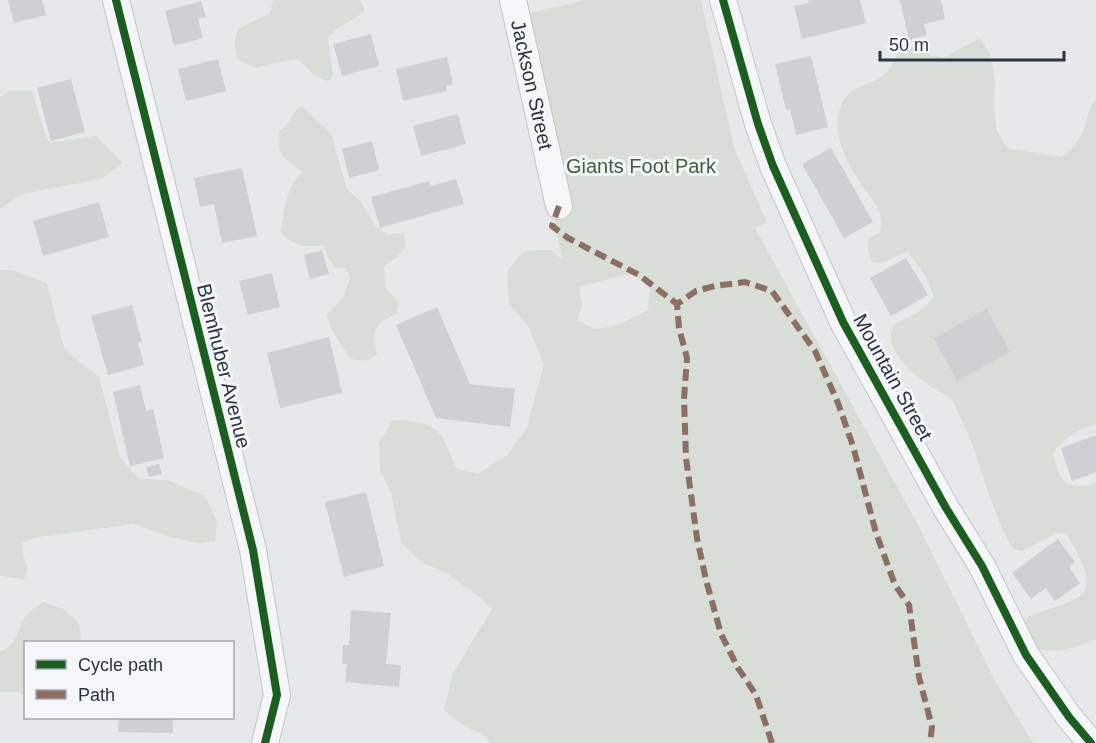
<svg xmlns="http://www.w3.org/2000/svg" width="1096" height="743" font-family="Arial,sans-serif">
	<rect width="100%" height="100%" fill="#e6e8ea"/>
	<!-- green -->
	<path fill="#d6ded6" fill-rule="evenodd" d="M273,0H360L365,11C351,22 339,24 328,38L333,76L328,81C314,79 308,67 298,59L282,61L257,68L239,61L234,44L238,29L270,13Z
		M586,0H701L734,148L767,222L755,228L918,525L996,683L1033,743H490L487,737L463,725L444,710L453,673L492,609L476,594L446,573L421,562L401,542L391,493L380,470L379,443L393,420C410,421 428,420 441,435C446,441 452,461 457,469L478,474L507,455L526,430L544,365L528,326L509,304L507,271L524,251L550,250L562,259L517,16ZM633,273L650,289L648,310L618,325L594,329L578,320L582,302L579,287Z
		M980,38L991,56L995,81L994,108L997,131L1007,148L1062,157C1072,148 1081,140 1085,126C1089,115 1088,107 1096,99V424C1077,430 1064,437 1053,453C1061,484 1063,489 1096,484V639C1078,647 1055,655 1036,648L1024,626L1028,617C1043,610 1070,604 1081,595C1096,581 1075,547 1066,534L1057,533L1022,551L1013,549C988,508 982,459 960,417C957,411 954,401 949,397C945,393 938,391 933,388C918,379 890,354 891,336C891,331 894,327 895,323C911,317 924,311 934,297L926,277L908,252C894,255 885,267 871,261L868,249L869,238L879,233C887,212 870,198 859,181C844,159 830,129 842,103C851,84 876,85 887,72C894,63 896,54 905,46L920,49L931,55L945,57Z
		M10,91H32L45,134L50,143L96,136L123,163L101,179L22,194L0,209V97Z
		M302,106L331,134L347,189L361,202L376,227L387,234L404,233L406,246L397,257L384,266L386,289L399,303L396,314C373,325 372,329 377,354L366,361L350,359L331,329L327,314L343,298L350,278L346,268L335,267L327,256L324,245C304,247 295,247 281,233C284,212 285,188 302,173C296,165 284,160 280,152C278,147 280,137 279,131C294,122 287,116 302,106Z
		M0,270H12L47,283L54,313L65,350L99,377L120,457L139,479L167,480L205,496L217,521L215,541L199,543L170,537L133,524L39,537L23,542L22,553L28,567L24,579L0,576Z
		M43,602L64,609L79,623L81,642H26L25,696L19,692H0V651C16,648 18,629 24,618C28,612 37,607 43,602Z"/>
	<!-- building -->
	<path fill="#ced0d3" d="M8,0H42L46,15L14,23Z
		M808,0H860L866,23L802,39L794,6L809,3Z
		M900,0H941L945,19L924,24L927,35L909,40Z
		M201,1L206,17L198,19L203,38L174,46L165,11Z
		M371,34L379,66L342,76L333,44Z
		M811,56L828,127L796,135L790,109L786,110L775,64Z
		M447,57L453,84L446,86L447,91L403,101L396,69Z
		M218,59L226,91L186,101L178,69Z
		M71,79L85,132L51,141L37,88Z
		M458,114L466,144L421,156L413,126Z
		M372,141L379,170L349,178L342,149Z
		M831,148L873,222L844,238L802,164Z
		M242,168L257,236L222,243L214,204L200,207L194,178Z
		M456,179L464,204L380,228L371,197L429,181L430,186Z
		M99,202L109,237L43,256L33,221Z
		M322,250L329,274L310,279L304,255Z
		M906,258L928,295L891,316L870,278Z
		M272,273L280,307L248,315L239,281Z
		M132,305L142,342L138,343L144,365L108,375L91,316Z
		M437,307L470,384L515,389L510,427L436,418L396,325Z
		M987,309L1010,352L957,381L934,338Z
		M329,337L342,393L280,408L267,353Z
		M140,385L146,411L153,409L164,458L130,466L113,392Z
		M1096,435V472L1072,481L1061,448Z
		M159,464L162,474L149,477L146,467Z
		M366,492L384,566L344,577L325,502Z
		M1058,539L1075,562L1069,567L1080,583L1055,601L1046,588L1031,599L1012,573Z
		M351,610L391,613L386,664L401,665L399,687L345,682L347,664H342L343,645H349Z
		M119,718H173V733L118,732Z"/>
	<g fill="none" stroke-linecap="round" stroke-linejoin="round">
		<defs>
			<g id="street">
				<path d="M116,0L253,550L277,695L265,743"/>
				<path id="s1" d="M513,0L559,206"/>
				<path d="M723,0L758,124L773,166L843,322L946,508L982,566L1026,655L1069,717L1091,743"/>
			</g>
		</defs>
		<!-- street casing -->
		<use href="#street" stroke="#c4c6c8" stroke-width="28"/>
		<!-- street -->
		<use href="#street" stroke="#f5f6f7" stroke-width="26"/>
		<!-- quiet -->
		<path stroke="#8d6e63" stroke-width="6" stroke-dasharray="12 6" stroke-linecap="butt" d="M559,206L552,226L568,238L639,275L677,304
			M772,743L756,695L738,668L721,634L706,580L697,538L686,458L684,399L687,358L679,328L677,304L696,291L715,286L745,282L772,291L815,351L838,403L853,446L876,533L895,585L909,605L919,677L932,727L930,743"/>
		<defs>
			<path id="cycleway" d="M116,0L253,550L277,695L265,743
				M723,0L758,124L773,166L843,322L946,508L982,566L1026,655L1069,717L1091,743"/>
		</defs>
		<!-- cycleway casing -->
		<use href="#cycleway" stroke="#f4f6f9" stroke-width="11"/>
		<!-- cycleway -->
		<use href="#cycleway" stroke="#1b5e20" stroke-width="8"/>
	</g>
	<g text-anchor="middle" stroke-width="6" stroke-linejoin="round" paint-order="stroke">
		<!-- street labels -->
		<g font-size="20" fill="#2b3445" stroke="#f4f6f9">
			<text dy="7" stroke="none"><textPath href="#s1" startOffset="87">Jackson Street</textPath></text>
			<text transform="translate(224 366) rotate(76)" y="7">Blemhuber Avenue</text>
			<text transform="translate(893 377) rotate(61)" y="7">Mountain Street</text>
		</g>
		<!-- park labels -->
		<g font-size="20" fill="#3f6138" stroke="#f4f6f9">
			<text x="641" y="173">Giants Foot Park</text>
		</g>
	</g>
	<!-- legend -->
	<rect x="24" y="641" width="210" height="78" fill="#f4f6f9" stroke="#a4a8b1" stroke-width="1.5"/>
	<rect x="36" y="660" width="30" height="9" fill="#1b5e20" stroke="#a4a8b1" stroke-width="1.5"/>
	<text x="78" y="671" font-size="18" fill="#2b3445">Cycle path</text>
	<rect x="36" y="690" width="30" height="9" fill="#8d6e63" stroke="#a4a8b1" stroke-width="1.5"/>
	<text x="78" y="701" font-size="18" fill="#2b3445">Path</text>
	<!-- scale -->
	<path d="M880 51v9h184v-9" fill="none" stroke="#2b3445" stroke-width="3"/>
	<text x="889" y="51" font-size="18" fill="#2b3445" stroke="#f4f6f9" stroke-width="4.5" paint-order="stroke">50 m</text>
</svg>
